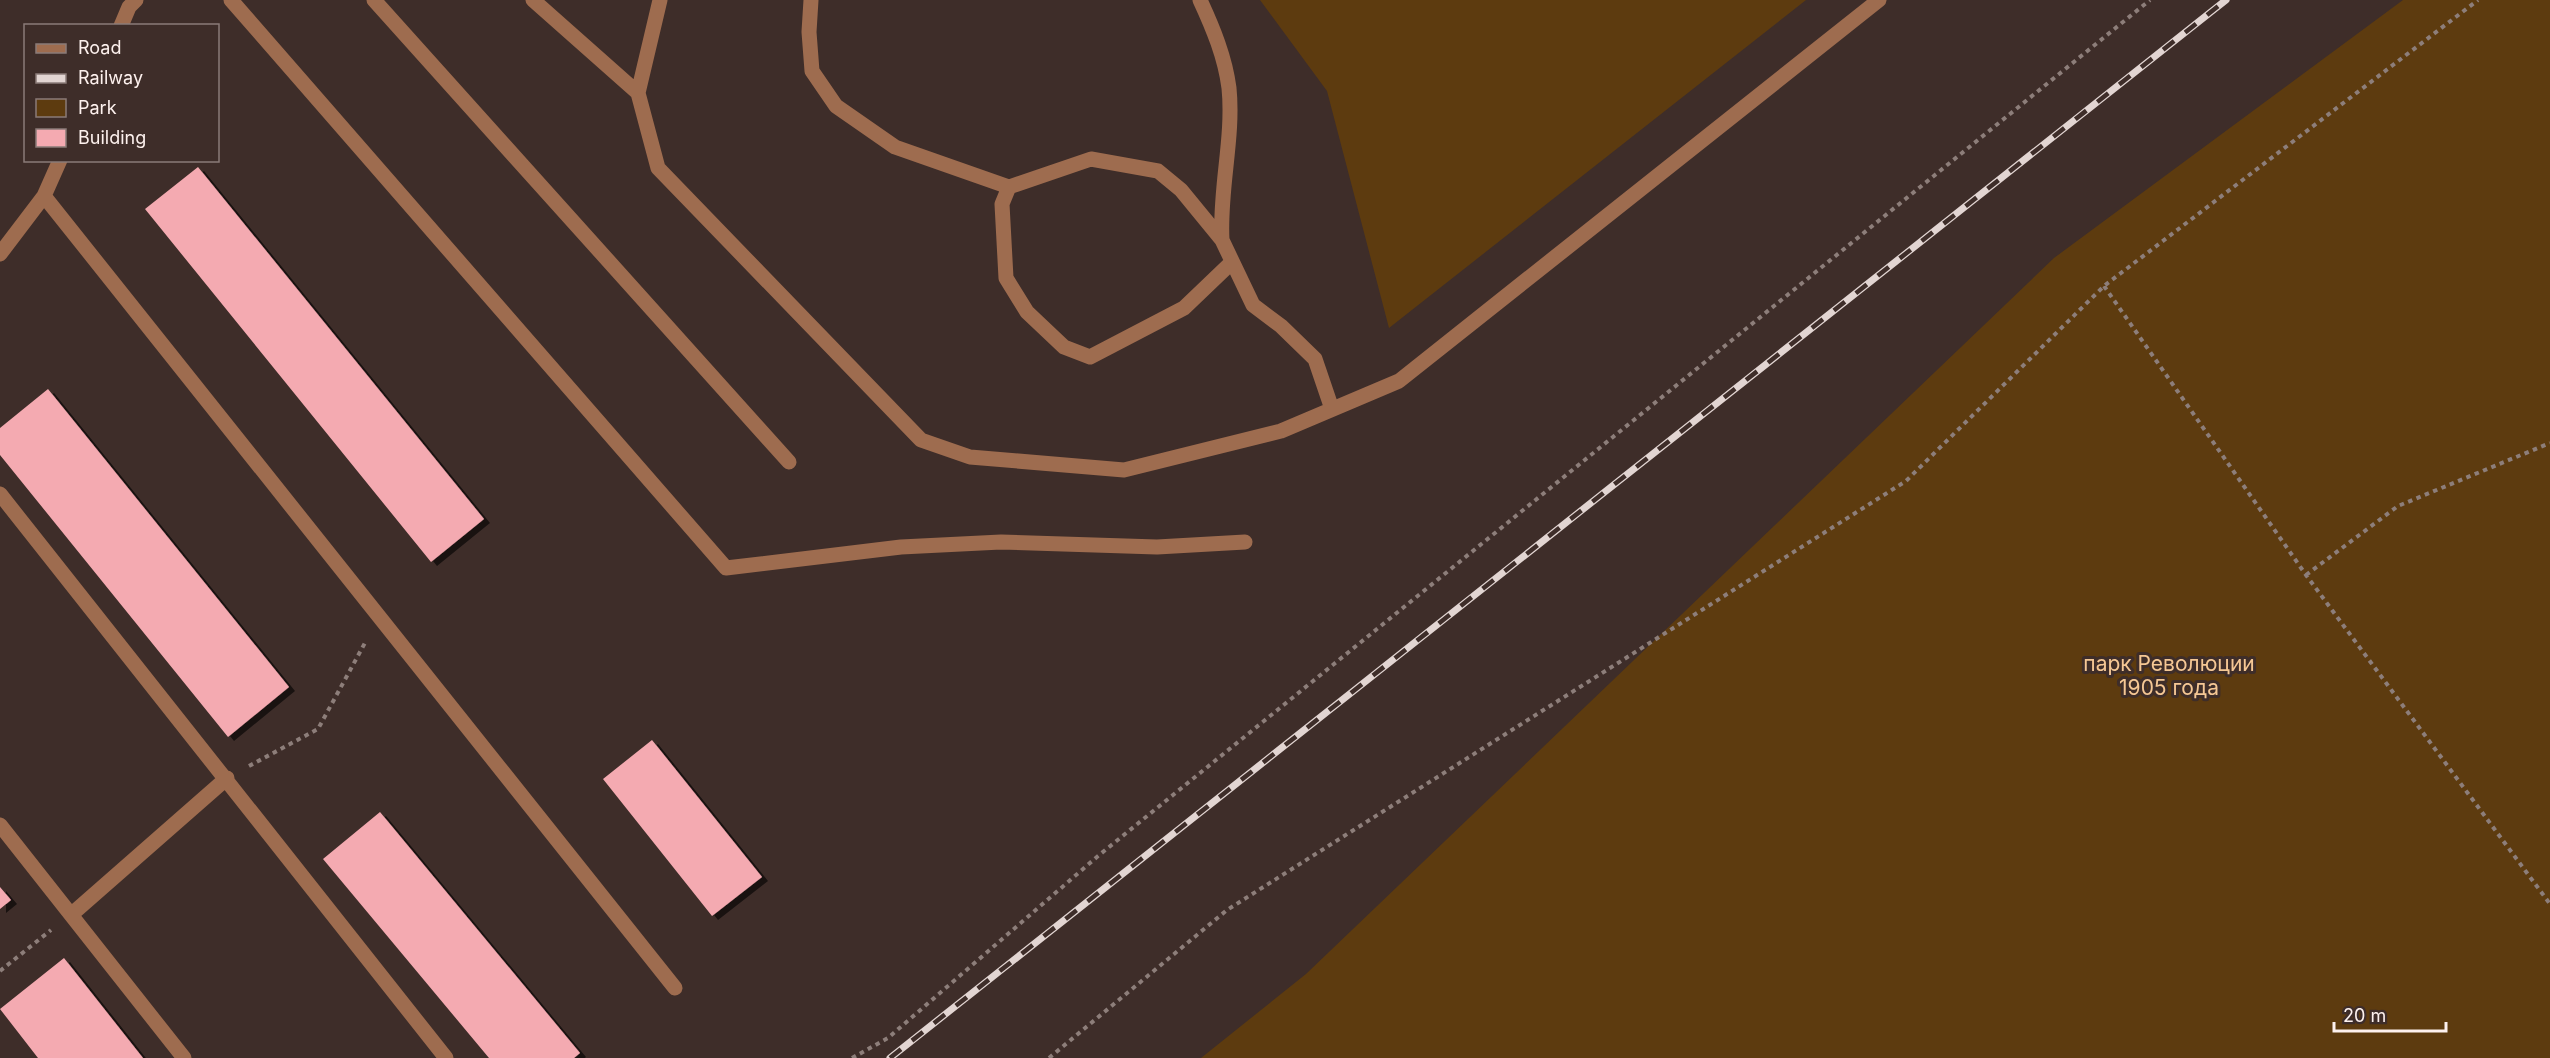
<svg xmlns="http://www.w3.org/2000/svg" width="2550" height="1058" font-family="Inter,sans-serif">
	<defs>
		<filter id="shadow"><feDropShadow dx="6" dy="4" stdDeviation="0" flood-color="#0009"/></filter>
	</defs>
	<rect width="100%" height="100%" fill="#3e2d29"/>
	<!-- green -->
	<path fill="#5d3b0f" d="M1260,0H1806L1389,328L1327,91Z
		M2403,0H2550V1058H1201L1306,974L2054,258Z"/>
	<!-- building -->
	<path fill="#f4aab1" filter="url(#shadow)" d="M198,167L484,519L431,562L145,209Z
		M48,389L289,687L228,737L0,455V428Z
		M652,740L762,877L712,916L603,779Z
		M380,812L580,1053L574,1058H489L323,859Z
		M0,887L11,900L0,909Z
		M64,958L143,1058H38L0,1009Z"/>
	<g fill="none" stroke-linecap="round" stroke-linejoin="round">
		<!-- path -->
		<path stroke="#8d7e7a" stroke-width="4" stroke-dasharray="4.5 4.5" stroke-linecap="butt" d="M2104,286L2306,575L2550,904
			M2306,575L2398,506L2550,443
			M249,766L318,729L366,641
			M0,971L51,930
			M852,1058L888,1038L1098,856L2150,0
			M1049,1058L1227,910L1906,481L2104,286L2478,0"/>
		<!-- minor -->
		<path stroke="#9e6c4f" stroke-width="15" d="M231,0L726,568L901,547L1001,542L1157,547L1245,542
			M374,0L789,462
			M533,0L638,93
			M660,0L638,93L658,168L921,440L970,457L1124,470L1281,431L1399,381L1879,0
			M811,0L809,32L812,71L836,106L895,147L1009,187L1091,159L1158,171L1181,190L1222,240L1253,305L1281,326L1315,359L1332,409
			M1200,0C1213,28 1225,57 1229,88C1234,138 1219,190 1222,240
			M121,26L129,7L136,0
			M1009,187L1002,204L1006,278L1027,312L1064,347L1090,357L1184,308L1231,263
			M44,196L675,988
			M0,254L44,196L60,160
			M0,494L446,1058
			M0,825L184,1058
			M72,914L227,778"/>
		<defs>
			<path id="rail" d="M890,1058L2226,0"/>
		</defs>
		<!-- rail casing -->
		<use href="#rail" stroke="#e2d5d2" stroke-width="7"/>
		<!-- rail -->
		<use href="#rail" stroke="#3e2d29" stroke-width="4.5" stroke-dasharray="14" stroke-linecap="butt"/>
	</g>
	<g text-anchor="middle" stroke-width="6" stroke-linejoin="round" paint-order="stroke">
		<!-- park labels -->
		<g font-size="21" fill="#f5c794" stroke="#3e2d29">
			<text x="2169" y="671">парк Революции<tspan x="2169" dy="24">1905 года</tspan></text>
		</g>
	</g>
	<!-- legend -->
	<rect x="24" y="24" width="195" height="138" fill="#3e2d29" stroke="#8a7b78" stroke-width="1.5"/>
	<rect x="36" y="44" width="30" height="9" fill="#9e6c4f" stroke="#8a7b78" stroke-width="1.5"/>
	<text x="78" y="54" font-size="18" fill="#fdf1ee">Road</text>
	<rect x="36" y="74" width="30" height="9" fill="#e2d5d2" stroke="#8a7b78" stroke-width="1.5"/>
	<text x="78" y="84" font-size="18" fill="#fdf1ee">Railway</text>
	<rect x="36" y="99" width="30" height="18" fill="#5d3b0f" stroke="#8a7b78" stroke-width="1.5"/>
	<text x="78" y="114" font-size="18" fill="#fdf1ee">Park</text>
	<rect x="36" y="129" width="30" height="18" fill="#f4aab1" stroke="#8a7b78" stroke-width="1.5"/>
	<text x="78" y="144" font-size="18" fill="#fdf1ee">Building</text>
	<!-- scale -->
	<path d="M2334 1022v9h112v-9" fill="none" stroke="#fdf1ee" stroke-width="3"/>
	<text x="2343" y="1022" font-size="18" fill="#fdf1ee" stroke="#3e2d29" stroke-width="4.5" paint-order="stroke">20 m</text>
</svg>
